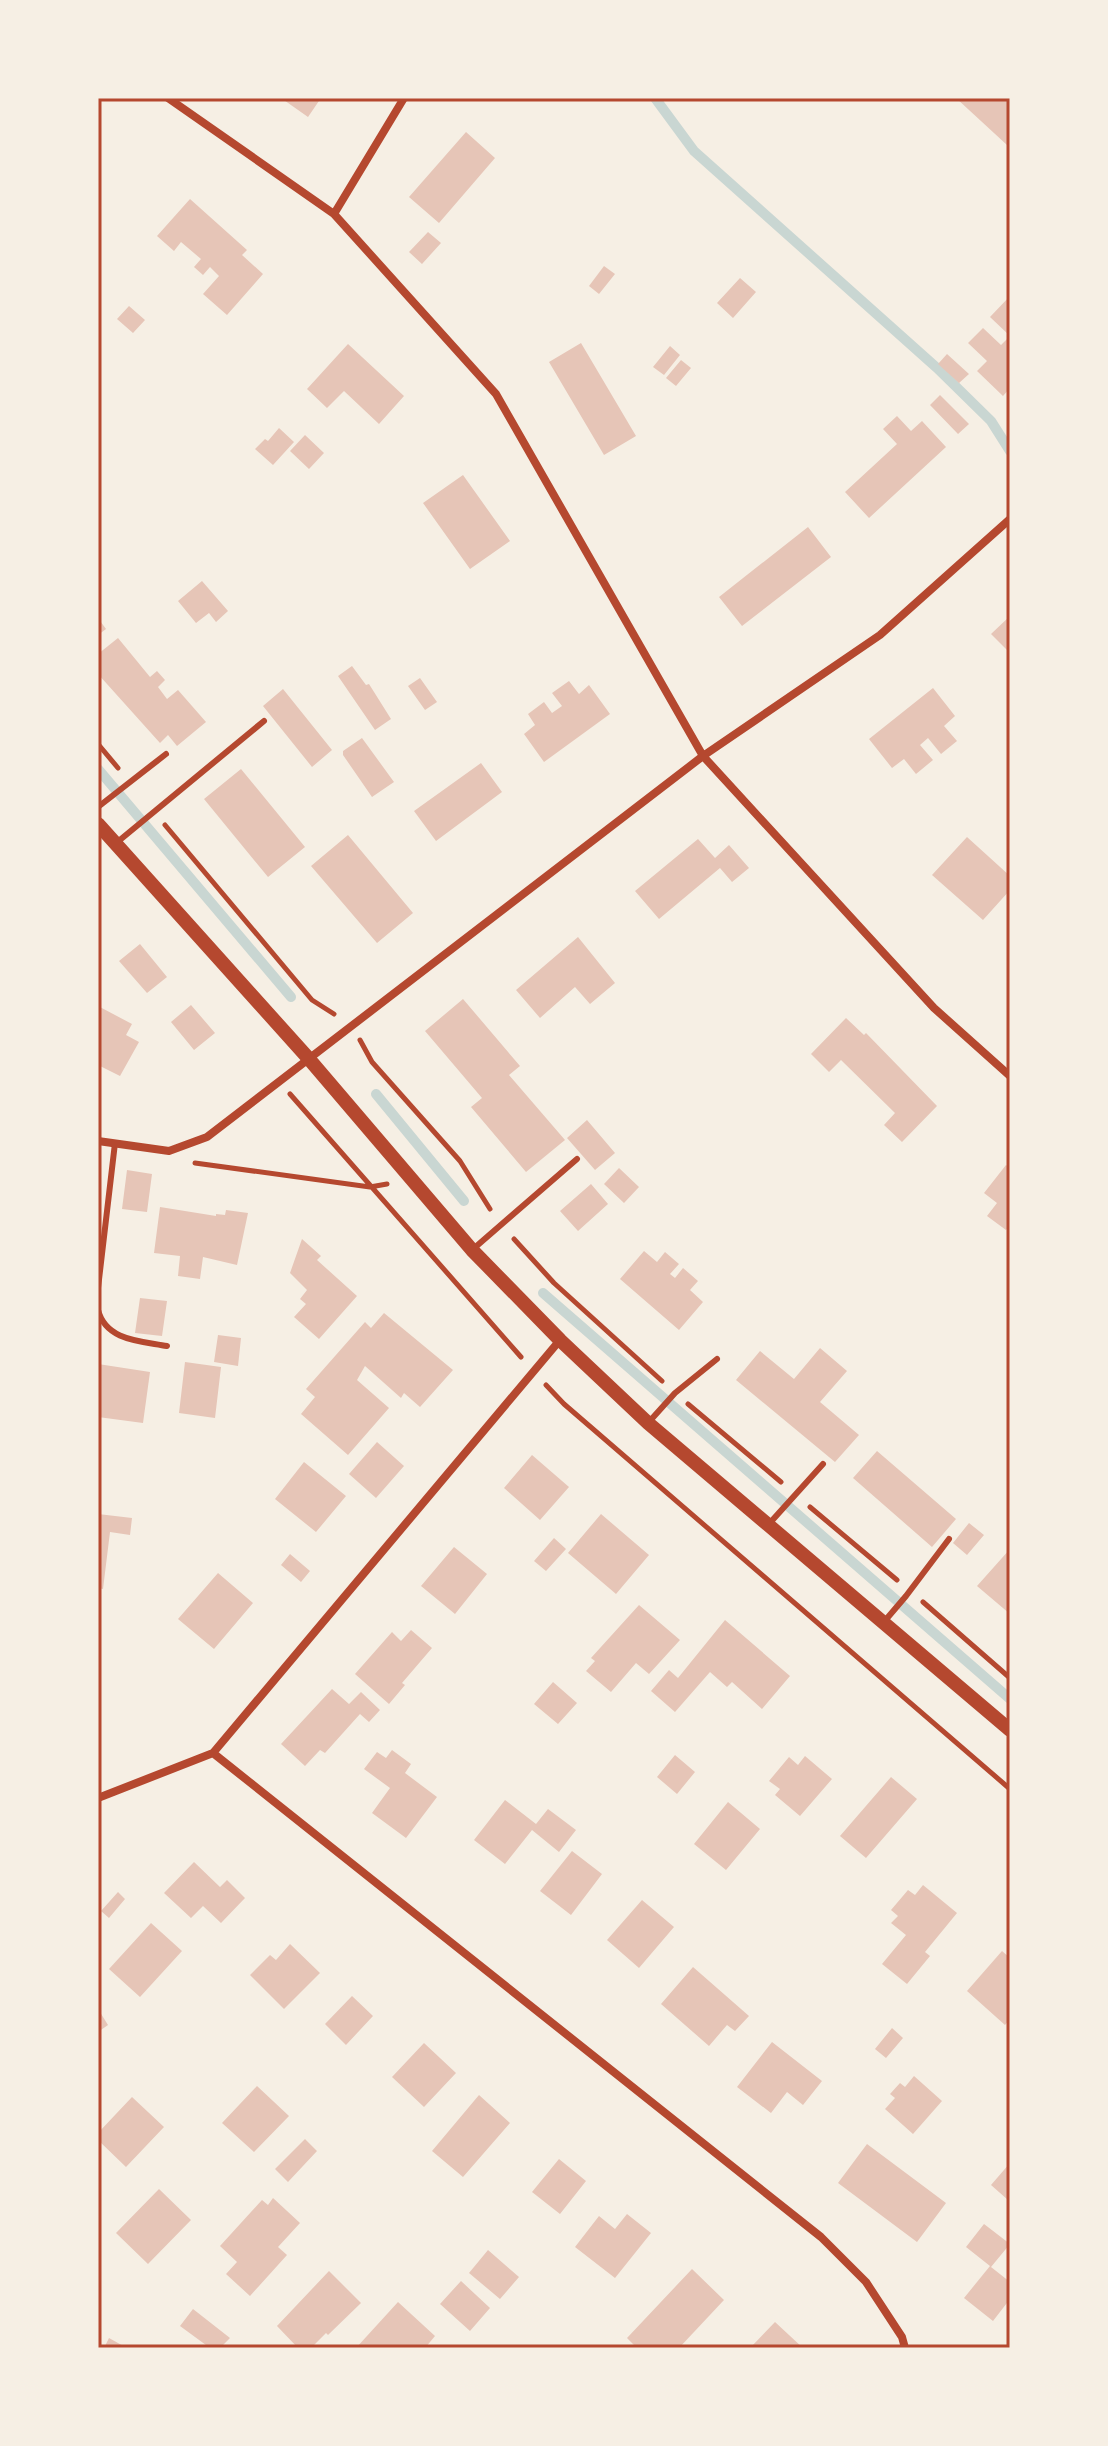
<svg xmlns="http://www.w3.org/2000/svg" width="1108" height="2446" font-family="Helvetica,sans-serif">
	<rect width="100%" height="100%" fill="#f6efe4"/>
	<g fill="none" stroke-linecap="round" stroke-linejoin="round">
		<!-- stream -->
		<path stroke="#c9d6d2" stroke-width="10" d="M655,98L694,151L937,368L991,421L1010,451
			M98,769L291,997
			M376,1094L464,1201
			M543,1293L1010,1699"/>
	</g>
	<!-- building -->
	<path fill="#e6c5b7" d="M281,98H321L308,117Z
		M956,98H1010V142L1007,145Z
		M466,132L495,158L439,223L409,197Z
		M190,199L247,250L242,255L263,274L227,315L203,294L219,276L210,267L203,275L194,267L201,259L181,242L174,251L157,236Z
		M428,232L441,243L422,264L409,252Z
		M604,266L615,274L599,294L589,286Z
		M740,278L756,292L733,318L717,303Z
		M1010,296V388L1003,396L977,371L987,361L968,343L983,328L1001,345L1010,336L990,317Z
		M129,306L145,320L133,333L117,319Z
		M581,343L636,436L604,455L549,362Z
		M348,344L404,396L379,424L344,391L327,408L307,389Z
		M670,346L680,355L664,375L653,367Z
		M947,354L969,374L959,383L938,364Z
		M681,360L691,368L676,386L666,378Z
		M940,395L969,424L958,434L930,405Z
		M897,416L911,431L922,421L946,447L869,518L845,492L897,444L883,429Z
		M279,428L294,442L273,465L255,449L265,439L268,441Z
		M305,435L324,453L309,469L290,451Z
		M463,475L510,541L470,569L423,503Z
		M808,527L831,557L742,626L719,597Z
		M202,581L228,611L216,622L209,613L196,623L178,601Z
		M1010,616V653L991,634Z
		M98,618L106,629L98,635Z
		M118,638L150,677L157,671L165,680L158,687L167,699L178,690L206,722L177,746L168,735L160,743L98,674V654Z
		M352,666L366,685L369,684L391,719L375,730L338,676Z
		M420,678L437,702L425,710L408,686Z
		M569,681L579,694L589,685L610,714L544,762L524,734L535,725L528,714L544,702L552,713L562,706L552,693Z
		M933,688L955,716L944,726L957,741L941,754L928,738L920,745L933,760L916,774L904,759L892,768L869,739Z
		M283,689L332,750L312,767L263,706Z
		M362,738L394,782L372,797L343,755V751Z
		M481,763L502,792L436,841L414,811Z
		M241,769L305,847L268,877L204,799Z
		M348,835L413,913L377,943L311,866Z
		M967,837L1010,876V890L983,920L932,875Z
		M698,839L715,858L729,845L749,868L732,882L720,868L659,919L635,891Z
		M578,937L615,983L590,1004L575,987L540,1018L516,990Z
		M140,944L167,977L147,993L119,961Z
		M463,999L520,1066L509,1075L565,1140L526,1172L471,1107L482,1098L425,1031Z
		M191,1005L215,1033L194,1050L171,1022Z
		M98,1006L132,1024L126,1035L139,1042L120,1076L98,1065Z
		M846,1018L864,1035L866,1033L937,1106L902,1142L884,1125L895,1113L841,1060L829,1072L811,1054Z
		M587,1120L615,1153L595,1170L567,1138Z
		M1006,1165L1010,1168V1225L1006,1230L987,1216L997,1203L984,1193Z
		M619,1168L639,1187L624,1203L604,1184Z
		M127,1170L152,1174L147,1212L122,1209Z
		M591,1184L608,1204L578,1231L560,1211Z
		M160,1207L216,1216V1214L225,1215L226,1210L248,1213L237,1265L203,1257L200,1279L178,1276L180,1256L154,1253Z
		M302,1239L321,1256L317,1260L357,1296L319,1339L294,1317L306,1304L300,1299L307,1290L290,1273Z
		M644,1251L657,1262L665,1252L679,1264L670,1274L675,1278L683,1268L698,1281L690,1290L703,1302L679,1330L620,1279Z
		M140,1298L167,1301L162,1336L135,1333Z
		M384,1313L453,1370L420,1407L404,1393L401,1398L365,1366L357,1380L389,1408L348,1455L301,1414L315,1397L306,1389L365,1322L371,1328Z
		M218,1335L241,1338L238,1366L214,1362Z
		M820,1348L847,1371L820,1402L859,1435L835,1462L736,1380L760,1351L794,1379Z
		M185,1362L221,1367L215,1418L179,1413Z
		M98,1364L150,1372L143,1423L98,1417Z
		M377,1442L404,1466L376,1498L349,1474Z
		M877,1451L956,1519L932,1547L853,1478Z
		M532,1455L569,1487L540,1520L504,1488Z
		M304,1462L346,1496L316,1532L275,1499Z
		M98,1514L132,1518L130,1535L110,1532L103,1589L98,1588Z
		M601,1514L649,1555L616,1594L568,1553Z
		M969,1523L984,1535L967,1555L953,1543Z
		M554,1538L566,1549L546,1571L534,1561Z
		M454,1547L487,1574L455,1614L421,1586Z
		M1010,1549V1614L977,1586Z
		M290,1554L310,1571L301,1582L281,1565Z
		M218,1573L253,1603L214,1649L178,1619Z
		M639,1605L680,1640L649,1674L636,1663L611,1692L586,1671L595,1661L591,1658Z
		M725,1620L790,1676L762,1709L732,1682L727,1687L710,1672L675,1712L651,1691L669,1670L678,1678Z
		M411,1630L432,1648L402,1683L405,1685L389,1704L355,1674L392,1632L401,1641Z
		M553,1682L577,1703L558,1724L534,1704Z
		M332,1689L349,1704L361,1692L380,1710L369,1722L360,1714L325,1753L320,1750L305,1766L281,1744Z
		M392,1750L411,1764L405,1773L437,1797L406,1838L372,1813L390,1788L364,1769L377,1752L386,1758Z
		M675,1755L695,1772L677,1794L657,1777Z
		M805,1756L832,1779L800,1816L775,1795L780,1789L769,1781L789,1757L798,1765Z
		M891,1777L917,1799L866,1858L840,1836Z
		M505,1800L536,1824L548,1809L576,1830L559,1852L532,1830L505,1864L474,1840Z
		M728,1802L760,1829L726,1870L694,1844Z
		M572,1851L602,1874L571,1915L540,1891Z
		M194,1862L220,1887L227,1880L245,1898L221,1923L203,1906L191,1918L164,1893Z
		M923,1885L957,1913L925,1952L930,1956L907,1984L882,1964L906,1935L891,1923L898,1916L891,1910L908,1890L915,1895Z
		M118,1892L125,1899L109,1918L101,1911Z
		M642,1900L674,1927L639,1968L607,1940Z
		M151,1923L182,1951L140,1997L109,1969Z
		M290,1944L320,1973L284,2009L250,1975L270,1955L276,1960Z
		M1002,1951L1010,1958V2019L1005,2025L967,1991Z
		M693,1967L749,2016L735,2031L727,2025L709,2046L661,2004Z
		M352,1996L373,2016L346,2045L325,2024Z
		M98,2009L108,2025L98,2032Z
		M892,2028L903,2038L886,2058L875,2049Z
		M772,2042L822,2081L803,2105L787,2092L771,2113L737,2087Z
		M424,2043L456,2073L424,2107L392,2077Z
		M914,2076L942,2101L913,2134L885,2109L895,2098L890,2094L900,2083L905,2087Z
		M257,2086L289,2116L254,2152L222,2123Z
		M479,2095L510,2123L463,2177L432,2151Z
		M132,2097L164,2127L126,2167L98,2140V2133Z
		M305,2139L317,2151L288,2182L275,2169Z
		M867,2144L946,2203L917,2242L838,2183Z
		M559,2159L586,2181L560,2214L532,2192Z
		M1010,2163V2198L1008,2200L991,2185Z
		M159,2189L191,2220L148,2264L116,2233Z
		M273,2198L300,2223L278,2247L287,2255L250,2296L226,2274L237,2262L220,2246L262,2200L268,2205Z
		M627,2214L651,2233L615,2278L575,2247L599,2216L615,2229Z
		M984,2224L1010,2244L991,2267L1010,2282V2299L993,2321L964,2298L990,2266L966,2247Z
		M488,2250L519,2277L500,2299L469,2273Z
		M692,2269L724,2300L679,2348H637L627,2338Z
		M329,2271L361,2303L328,2335L326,2333L311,2348H298L277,2326Z
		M461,2281L490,2308L470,2331L440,2304Z
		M398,2302L435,2336L425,2348H356Z
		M193,2309L230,2338L220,2348H210L180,2326Z
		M775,2322L803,2348H750Z
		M109,2338L127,2348H104Z"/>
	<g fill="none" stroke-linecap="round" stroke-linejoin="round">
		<!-- path -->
		<path stroke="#b5482f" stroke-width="5" d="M98,744L118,768
			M165,825L312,1000L334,1014
			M360,1040L372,1062L460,1161L490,1209
			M290,1094L521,1357
			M195,1163L370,1187L387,1184
			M514,1239L554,1283L662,1381
			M546,1385L564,1404L1010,1789
			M688,1404L781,1482
			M810,1507L897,1580
			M923,1602L1010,1678"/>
		<!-- service -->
		<path stroke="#b5482f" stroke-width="6" d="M98,807L166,754
			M115,844L264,721
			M472,1250L577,1159
			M98,1288L115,1143
			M98,1310C106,1341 141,1341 167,1346
			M648,1423L675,1393L717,1359
			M768,1525L823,1464
			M883,1623L906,1596L949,1539"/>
		<!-- minor -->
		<path stroke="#b5482f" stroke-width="8" d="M168,98L334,214L496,394L703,756L934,1008L1010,1076
			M334,214L404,98
			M98,1141L169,1151L207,1137L703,756L880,635L1010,519
			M213,1753L821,2237L866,2282L902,2337L905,2348
			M98,1798L213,1753L560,1340"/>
		<!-- tertiary -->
		<path stroke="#b5482f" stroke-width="14" d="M98,824L309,1059L472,1250L560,1340L648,1423L1010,1730"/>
	</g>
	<!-- border -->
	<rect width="1108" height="2446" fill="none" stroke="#f6efe4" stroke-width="200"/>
	<rect x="100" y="100" width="908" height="2246" fill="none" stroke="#b5482f" stroke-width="3"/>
</svg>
